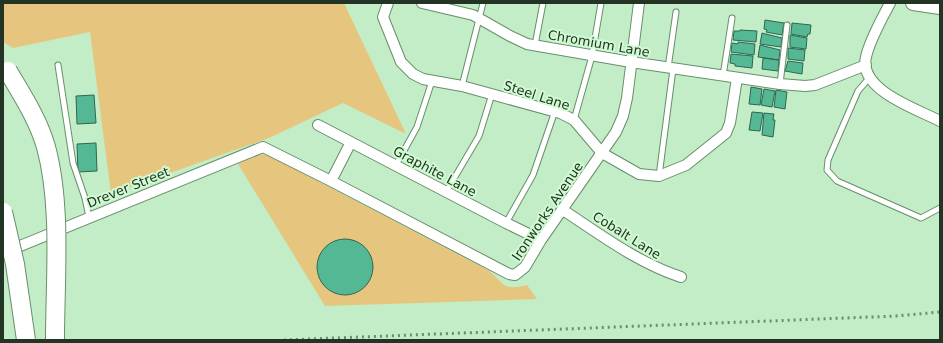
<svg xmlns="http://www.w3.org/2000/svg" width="943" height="343" font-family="'DejaVu Sans',sans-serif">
	<rect width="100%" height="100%" fill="#c3edc6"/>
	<!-- green -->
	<path fill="#e6c67f" d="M3,3H344L406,134L343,103L269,138L111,194L90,32L13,48L3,42Z
		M257,154L268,155L488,270C506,284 501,291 527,285L537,299L325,306L238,164Z"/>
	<!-- building -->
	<path fill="#53b893" stroke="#2f6651" d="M765,20L784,23L782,35L766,32L767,30L764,29Z
		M792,23L811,25L810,34H808L807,37L791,34Z
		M740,30L757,31L756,42L733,40L734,31H740Z
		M762,33L782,38L781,47L760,44Z
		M790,35L807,38L806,49L790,47Z
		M738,42L755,44L754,55L731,52L732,43L738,44Z
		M760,45L780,50L779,60L758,57Z
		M788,48L805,50L804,61L788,59Z
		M731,54L753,56L752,68L735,66V64L730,63Z
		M763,58L779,60L778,71L762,69Z
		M788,61L803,63L802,74L785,71Z
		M751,87L762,89L760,105L749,104Z
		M764,89L775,91L772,107L761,105Z
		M776,90L787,92L785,109L774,107Z
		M94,95L96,123L77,124L76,96Z
		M752,112L763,113L760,131L749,130Z
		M764,113L774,114L773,120H775L773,137L762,135Z
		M96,143L97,171L78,172L77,144Z
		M317 267a28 28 0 1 1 56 0a28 28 0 1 1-56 0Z"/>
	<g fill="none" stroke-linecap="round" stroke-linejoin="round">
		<defs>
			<path id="service" d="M535,45L543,3
				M58,65L73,163L85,198L89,217
				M668,68L676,12
				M723,76L732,18
				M870,77L858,91L828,160L827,170L837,181L921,218L940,208
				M780,84L787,25
				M462,86L483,3
				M574,120L592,56L601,3
				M396,165L417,127L432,81
				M659,176L673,69
				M446,192L479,136L492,94
				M506,223L533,175L555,111"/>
			<path id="minor" d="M388,3L383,17L401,62L413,74L423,79L462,86L560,113L574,120L602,153L639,174L659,176L686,165L726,133L730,123L737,78
				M422,3L473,15L510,36L527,44L631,62L780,84L805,86L815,85L866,65
				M890,3C882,19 870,39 866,57C858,90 917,109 940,121
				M318,125L506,223L541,240
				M331,181L351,142
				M563,210C601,235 638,263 681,277
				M3,253L263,147L331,181L509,274L515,275L525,267L541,240L616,132L623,116L627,98L639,3"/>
			<path id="secondary" d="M913,3L940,7"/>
		</defs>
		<!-- service casing -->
		<use href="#service" stroke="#688e6a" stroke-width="7"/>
		<!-- minor casing -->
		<use href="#minor" stroke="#688e6a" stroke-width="12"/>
		<!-- secondary casing -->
		<use href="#secondary" stroke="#688e6a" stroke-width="16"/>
		<!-- service -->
		<use href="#service" stroke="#fff" stroke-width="5"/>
		<!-- minor -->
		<use href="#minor" stroke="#fff" stroke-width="10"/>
		<!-- secondary -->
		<use href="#secondary" stroke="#fff" stroke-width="14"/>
		<!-- rail -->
		<path stroke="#6e8a70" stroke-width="3" stroke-dasharray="2 4" stroke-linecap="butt" d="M284,340L896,316L940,312"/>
		<defs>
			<path id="motorway-bridge" d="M8,71C22,95 38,119 46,147C62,206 55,279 55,340
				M3,212L15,264L26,340"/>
		</defs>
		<!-- motorway-bridge casing -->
		<use href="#motorway-bridge" stroke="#688e6a" stroke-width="20" stroke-linecap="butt"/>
		<!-- motorway-bridge -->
		<use href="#motorway-bridge" stroke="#fff" stroke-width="18"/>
	</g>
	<g text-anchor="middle" stroke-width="4" stroke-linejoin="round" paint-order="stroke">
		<!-- street labels -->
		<g font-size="13" fill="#233324" stroke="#d0fad2">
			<text transform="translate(599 43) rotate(10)" y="5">Chromium Lane</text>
			<text transform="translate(537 95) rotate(18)" y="5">Steel Lane</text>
			<text transform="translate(435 171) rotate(28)" y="5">Graphite Lane</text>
			<text transform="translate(128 187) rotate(-22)" y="5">Drever Street</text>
			<text transform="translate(547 211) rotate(-56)" y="5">Ironworks Avenue</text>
			<text transform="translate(627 235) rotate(32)" y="5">Cobalt Lane</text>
		</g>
	</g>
	<!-- border -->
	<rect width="943" height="343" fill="none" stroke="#233324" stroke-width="8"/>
</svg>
